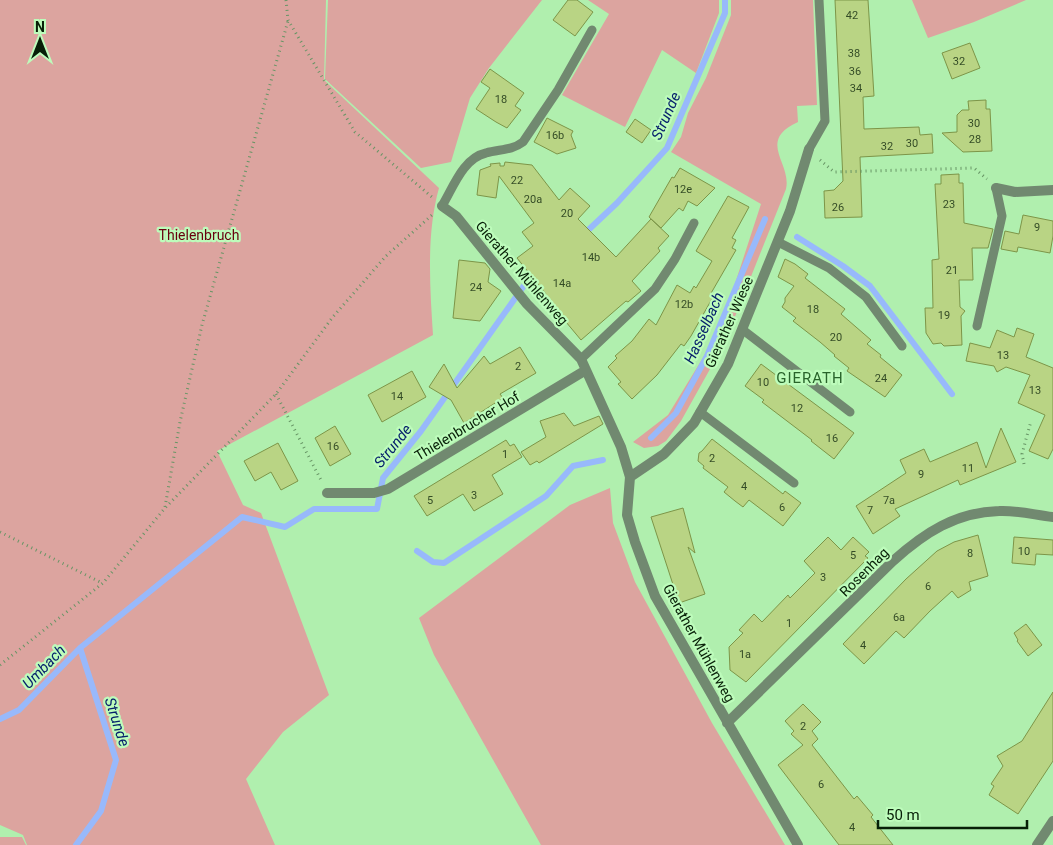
<svg xmlns="http://www.w3.org/2000/svg" width="1053" height="845" font-family="Roboto,sans-serif">
	<rect width="100%" height="100%" fill="#b0efae"/>
	<!-- green -->
	<path fill="#dca49f" d="M0,0H326L324,80L439,188C426,234 430,288 433,335L217,451L243,505L261,513L329,695L283,732L246,779L275,845H27L23,835L0,825Z
		M328,0H542L489,68L470,98L451,162L421,168L325,79Z
		M588,0H719V13L696,73L662,50L625,127L562,95L609,14Z
		M731,0H813L817,105L797,106L798,122C756,141 792,163 786,189L724,344L681,421L666,441L658,446L644,448L633,442L668,415L704,356L729,302L761,204L671,152L681,137L688,113L706,78L731,15Z
		M912,0H1026L974,22L928,38Z
		M610,488L613,523L635,582L712,723L785,845H541L434,655L419,618L570,505Z
		M0,837H22L26,845H0Z"/>
	<g fill="none" stroke-linecap="round" stroke-linejoin="round">
		<!-- stream -->
		<path stroke="#98b9fb" stroke-width="6" d="M583,235L617,203L667,148L725,13V0
			M797,237L843,266L870,286L952,394
			M651,438L676,413L707,356L765,219
			M417,551L433,562L444,563L546,496L573,466L603,460
			M0,719L19,710L80,648
			M76,845L101,811L116,760L80,648L242,517L285,527L314,509H377L383,478L421,431L528,280L539,272"/>
	</g>
	<!-- building -->
	<path fill="#b9d484" stroke="#7d9548" d="M568,0H577L593,12L575,36L553,20Z
		M835,0H868L874,96L863,97L864,129L919,127L920,135L932,134L933,153L860,157L862,217L825,218L824,191L834,190L843,181Z
		M970,43L980,68L952,79L942,53Z
		M490,69L524,93L515,106L521,110L507,128L496,122L476,109L490,88L481,82Z
		M986,100V109H990L992,151L963,152L942,133L957,132V115L962,110H969L968,101Z
		M547,118L573,131L571,135L576,148L557,154L534,142Z
		M635,119L651,130L642,143L626,132Z
		M505,162L532,165L559,200L570,188L590,206L578,219L616,257L651,219L669,236L658,248L660,251L632,281L641,291L628,302L626,301L581,340L561,316L557,320L539,301L546,294L517,258L533,246L522,232L534,223L499,176L496,198L477,195L480,170L491,166L490,164L500,163V166H504Z
		M680,168L715,188L697,206L688,201L683,211L679,208L661,228L649,217L672,177L674,178Z
		M959,174V183H963L964,223L993,229L988,248H972L973,280H959L960,307L965,311L961,316L962,345L944,346L941,343L933,344L926,333L925,308H933L932,260L939,259L935,184H941V175Z
		M728,196L749,207L732,238L736,240L732,248L736,250L710,295L713,297L691,336L684,346L681,344L657,375L632,399L618,384L621,382L608,367L617,358L615,356L632,341L649,319L656,325L677,285L690,293L694,286L696,288L712,261L696,251Z
		M1023,215L1053,221V236L1050,253L1018,247L1017,252L1001,249L1005,231L1019,234Z
		M785,259L795,264L808,274L805,278L845,309L841,314L871,340L867,344L881,355L880,357L902,375L885,397L847,371L849,368L834,356L835,355L820,342L793,321L796,318L782,307L785,302V298L794,286L778,277Z
		M459,260L485,263L490,269L488,282L501,291L480,321L453,318Z
		M1017,328L1034,334L1026,357L1053,368V449L1048,459L1029,451L1045,415L1018,403L1030,375L1006,367L997,372L994,366L966,361L970,343L990,348L997,330L1014,337Z
		M520,347L536,373L500,394L503,398L464,423L451,400L429,387L444,364L457,388L484,356L490,364Z
		M761,364L854,433L834,459L811,441L812,440L762,402L764,400L745,386Z
		M412,371L426,397L382,422L368,395Z
		M564,413L574,426L599,416L603,424L539,463L537,461L530,465L521,452L546,437L540,421Z
		M335,426L351,454L330,466L315,438Z
		M1001,428L1016,462L960,485L958,480L895,509L900,516L873,534L856,506L906,473L900,460L924,449L930,462L977,442L986,468Z
		M712,439L783,494L785,491L801,503L783,526L749,500L743,507L735,501L724,492L728,487L703,468L704,466L698,461L699,453L702,451Z
		M506,440L510,446L514,444L522,457L492,475L503,494L474,511L463,494L427,516L414,496Z
		M278,443L298,481L281,490L271,472L255,481L244,461Z
		M683,508L695,553L688,547L705,594L679,603L651,517Z
		M978,535L988,576L969,582L971,590L958,598L952,591L930,611L904,638L896,631L864,664L843,644L906,579L937,551L954,542Z
		M828,537L841,550L853,537L869,552L865,556L868,558L746,682L730,670L729,647L743,633L739,630L754,614L762,622L788,595L790,598L815,573L804,561Z
		M1014,537L1053,540V555L1036,554L1035,565L1012,563Z
		M1026,624L1042,645L1028,656L1017,641L1018,640L1014,633Z
		M1053,692V761L1018,814L989,795L994,786L991,784L1003,766L997,756L1022,741Z
		M803,704L821,722L812,731L818,739L812,745L854,799L857,796L873,815L871,817L893,845H839L778,765L803,745L791,734L794,731L785,721Z"/>
	<g fill="none" stroke-linecap="round" stroke-linejoin="round">
		<!-- path -->
		<path stroke="#679565" stroke-width="3" stroke-dasharray="1 4" stroke-linecap="butt" d="M286,0L288,20L355,132L432,197
			M820,160L834,172L974,168L987,179
			M276,394L322,482
			M1024,464L1022,454L1031,421
			M165,507L180,422L202,325L288,21
			M0,532L102,583
			M0,665L103,583L165,508L276,394L332,318L386,256L432,215"/>
		<!-- service -->
		<path stroke="#718970" stroke-width="9" d="M809,149L825,121L819,0
			M442,206C453,188 463,158 486,153C499,149 511,151 523,142L558,90L592,30
			M778,242L829,268L866,297L902,346
			M977,326L1002,216L996,188
			M743,330L850,412
			M581,359L655,289L675,259L694,223
			M700,412L794,483"/>
		<!-- minor -->
		<path stroke="#718970" stroke-width="10" d="M996,188L1015,192L1053,190
			M442,206L456,216L527,304L581,359L621,447L630,477L627,515L635,542L655,596L798,845
			M630,477L664,454L694,423L728,364L790,211L809,149
			M327,493H374L388,489L586,370
			M727,723L893,561C924,533 956,512 999,511C1017,510 1035,515 1053,517"/>
		<!-- tertiary -->
		<path stroke="#718970" stroke-width="10" d="M1037,845L1053,821"/>
	</g>
	<g text-anchor="middle" stroke-width="4.5" stroke-linejoin="round" paint-order="stroke">
		<!-- number labels -->
		<g font-size="11" fill="#344c26">
			<text x="852" y="19">42</text>
			<text x="854" y="57">38</text>
			<text x="959" y="65">32</text>
			<text x="855" y="75">36</text>
			<text x="856" y="92">34</text>
			<text x="501" y="103">18</text>
			<text x="974" y="127">30</text>
			<text x="555" y="139">16b</text>
			<text x="975" y="143">28</text>
			<text x="912" y="147">30</text>
			<text x="887" y="150">32</text>
			<text x="517" y="184">22</text>
			<text x="683" y="193">12e</text>
			<text x="533" y="203">20a</text>
			<text x="949" y="208">23</text>
			<text x="838" y="211">26</text>
			<text x="567" y="217">20</text>
			<text x="1037" y="231">9</text>
			<text x="591" y="261">14b</text>
			<text x="952" y="274">21</text>
			<text x="562" y="287">14a</text>
			<text x="476" y="291">24</text>
			<text x="684" y="308">12b</text>
			<text x="813" y="313">18</text>
			<text x="944" y="319">19</text>
			<text x="836" y="341">20</text>
			<text x="1003" y="359">13</text>
			<text x="518" y="370">2</text>
			<text x="881" y="382">24</text>
			<text x="763" y="386">10</text>
			<text x="1035" y="394">13</text>
			<text x="397" y="400">14</text>
			<text x="797" y="412">12</text>
			<text x="832" y="442">16</text>
			<text x="333" y="450">16</text>
			<text x="505" y="458">1</text>
			<text x="712" y="462">2</text>
			<text x="968" y="472">11</text>
			<text x="921" y="478">9</text>
			<text x="744" y="490">4</text>
			<text x="474" y="499">3</text>
			<text x="430" y="504">5</text>
			<text x="889" y="504">7a</text>
			<text x="782" y="511">6</text>
			<text x="870" y="514">7</text>
			<text x="1024" y="555">10</text>
			<text x="970" y="557">8</text>
			<text x="853" y="559">5</text>
			<text x="823" y="581">3</text>
			<text x="928" y="590">6</text>
			<text x="899" y="621">6a</text>
			<text x="789" y="627">1</text>
			<text x="863" y="649">4</text>
			<text x="745" y="658">1a</text>
			<text x="803" y="730">2</text>
			<text x="821" y="788">6</text>
			<text x="852" y="831">4</text>
		</g>
		<!-- park labels -->
		<g font-size="14" fill="#68000e" stroke="#bdfcbb">
			<text x="199" y="240">Thielenbruch</text>
		</g>
		<!-- street labels -->
		<g font-size="14" fill="#071f07" stroke="#bdfcbb">
			<text transform="translate(522 273) rotate(49)" y="5">Gierather Mühlenweg</text>
			<text transform="translate(729 322) rotate(-66)" y="5">Gierather Wiese</text>
			<text transform="translate(467 426) rotate(-31)" y="5">Thielenbrucher Hof</text>
			<text transform="translate(864 572) rotate(-45)" y="5">Rosenhag</text>
			<text transform="translate(699 643) rotate(61)" y="5">Gierather Mühlenweg</text>
		</g>
		<!-- water labels -->
		<g font-size="15" font-style="italic" fill="#07216b" stroke="#bdfcbb">
			<text transform="translate(666 116) rotate(-66)" y="5">Strunde</text>
			<text transform="translate(704 328) rotate(-66)" y="5">Hasselbach</text>
			<text transform="translate(393 446) rotate(-51)" y="5">Strunde</text>
			<text transform="translate(44 667) rotate(-46)" y="5">Umbach</text>
			<text transform="translate(117 722) rotate(72)" y="5">Strunde</text>
		</g>
		<!-- neighbourhood labels -->
		<g font-size="15" letter-spacing="1" fill="#28632a" stroke="#bdfcbb">
			<text x="810" y="383">GIERATH</text>
		</g>
	</g>
	<!-- north arrow -->
	<g transform="translate(40 40)" stroke="#bdfcbb" stroke-width="4" paint-order="stroke">
	<path d="M0-4L9 19L0 12L-9 19Z" fill="#071f07"/>
	<text y="-8" font-size="14" font-weight="bold" text-anchor="middle" fill="#071f07">N</text>
	</g>
	<!-- scale -->
	<path d="M878 820v8h149v-8" fill="none" stroke="#071f07" stroke-width="2.5"/>
	<text x="886" y="820" font-size="15" fill="#071f07" stroke="#bdfcbb" stroke-width="4" paint-order="stroke">50 m</text>
</svg>
